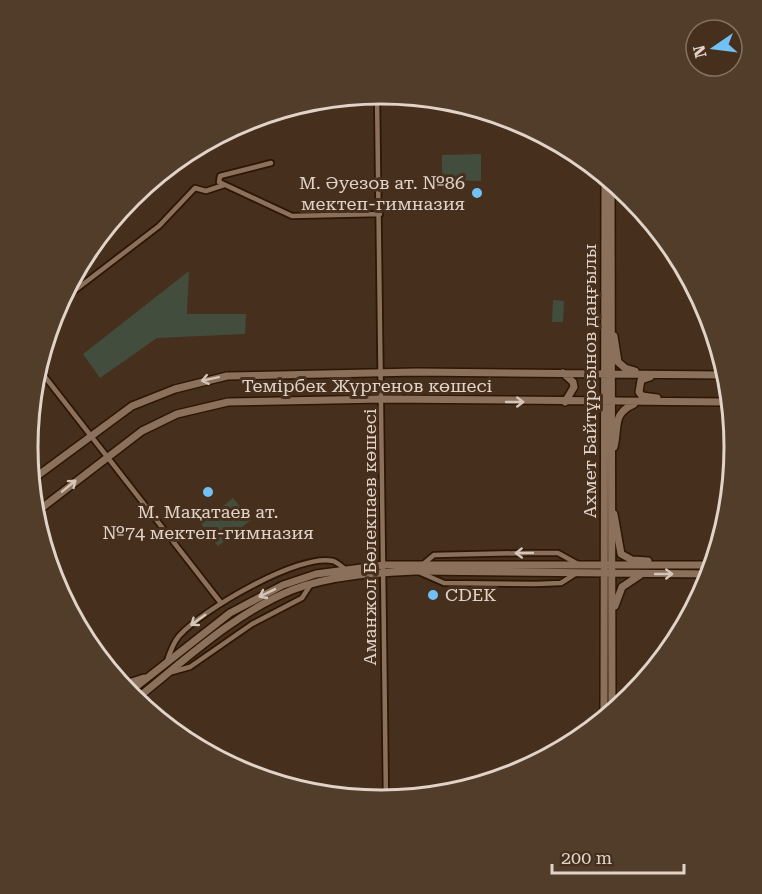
<svg xmlns="http://www.w3.org/2000/svg" width="762" height="894" font-family="'Roboto Serif',serif">
	<rect width="100%" height="100%" fill="#462f1c"/>
	<!-- green -->
	<path fill="#434d3d" d="M481,154V181L442,180V155Z
		M189,271L187,314H246L245,334L157,338L100,378L83,354Z
		M553,300L564,301L563,322H552Z
		M233,498L251,520L218,546L201,524Z"/>
	<g fill="none" stroke-linecap="round" stroke-linejoin="round">
		<defs>
			<path id="street" d="M377,94L386,800
				M271,163L220,176L219,182L292,216L380,214
				M61,301L159,226L195,188L206,191L224,185
				M42,373L221,603
				M422,565L434,555L527,553H558L578,564
				M421,573L444,583L536,584L561,583L575,574
				M167,661C170,652 173,643 179,636C202,610 299,553 333,561C337,562 342,567 345,569
				M172,672L190,667L252,624L302,598L311,584"/>
			<path id="secondary" d="M611,183L612,711
				M614,336L618,362L625,368L635,371
				M563,373L573,382L574,387L565,402
				M650,377L641,380L639,392L642,396L657,398
				M614,447C619,426 612,414 634,404
				M33,479L132,406L175,389L227,376L417,372L721,375
				M39,510L142,431L177,414L228,402L383,399L726,402
				M614,514L621,554L632,560L648,561
				M615,606L622,587L640,575
				M122,685L144,678
				M128,693L230,613L283,585L316,574L384,565H711
				M135,700C184,661 233,614 292,590C331,575 377,573 418,571L710,574
				M604,715L605,179"/>
		</defs>
		<!-- street casing -->
		<use href="#street" stroke="#2c1604" stroke-width="8"/>
		<!-- secondary casing -->
		<use href="#secondary" stroke="#2c1604" stroke-width="10"/>
		<!-- street -->
		<use href="#street" stroke="#8b705b" stroke-width="4.5"/>
		<!-- secondary -->
		<use href="#secondary" stroke="#8b705b" stroke-width="7"/>
	</g>
	<!-- one-way arrows -->
	<defs><path id="oneway-shaft" d="M-6 0H5M1.5-3L5.5 0L1.5 3" fill="none" stroke-width="1.6" stroke-linecap="round" stroke-linejoin="round" transform="scale(1.5)"/></defs>
	<g stroke="#d5c4b8">
		<use href="#oneway-shaft" transform="translate(210 379) rotate(168)"/>
		<use href="#oneway-shaft" transform="translate(515 402)"/>
		<use href="#oneway-shaft" transform="translate(69 486) rotate(-39)"/>
		<use href="#oneway-shaft" transform="translate(524 553) rotate(179)"/>
		<use href="#oneway-shaft" transform="translate(664 574)"/>
		<use href="#oneway-shaft" transform="translate(267 593) rotate(154)"/>
		<use href="#oneway-shaft" transform="translate(198 620) rotate(144)"/>
	</g>
	<!-- markers -->
	<g fill="#72c1f5" stroke="#462f1c" stroke-width="2">
		<circle cx="477" cy="193" r="6"/>
		<circle cx="208" cy="492" r="6"/>
		<circle cx="433" cy="595" r="6"/>
	</g>
	<g text-anchor="middle" stroke-width="6" stroke-linejoin="round" paint-order="stroke">
		<!-- poi labels -->
		<g font-size="18" fill="#e2d3c8" stroke="#462f1c" text-anchor="end">
			<text x="465" y="189">М. Әуезов ат. №86<tspan x="465" dy="21">мектеп-гимназия</tspan></text>
			<text x="208" y="518" text-anchor="middle">М. Мақатаев ат.<tspan x="208" dy="21">№74 мектеп-гимназия</tspan></text>
			<text x="445" y="601" text-anchor="start">CDEK</text>
		</g>
		<!-- street labels -->
		<g font-size="18" fill="#e2d3c8" stroke="#462f1c">
			<text transform="translate(590 381) rotate(-90)" y="6">Ахмет Байтұрсынов даңғылы</text>
			<text x="367" y="392">Темірбек Жүргенов көшесі</text>
			<text transform="translate(370 537) rotate(-90)" y="6">Аманжол Бөлекпаев көшесі</text>
		</g>
	</g>
	<!-- crop -->
	<path d="M0 0H762V894H0ZM38 447a343 343 0 1 1 686 0a343 343 0 1 1-686 0Z" fill="#523c2a" fill-rule="evenodd"/>
	<path fill="none" stroke="#e2d3c8" stroke-width="3" d="M38 447a343 343 0 1 1 686 0a343 343 0 1 1-686 0Z"/>
	<!-- north arrow -->
	<g transform="translate(714 48) rotate(256)"><circle r="28" fill="#462f1c" stroke="#847161" stroke-width="1.5"/>
	<path d="M0-4.5L10 22L0 15L-10 22Z" fill="#72c1f5"/>
	<text y="-9" font-size="16" font-weight="bold" text-anchor="middle" fill="#e2d3c8">N</text>
	</g>
	<!-- scale -->
	<path d="M552 864v9h132v-9" fill="none" stroke="#e2d3c8" stroke-width="3"/>
	<text x="561" y="864" font-size="18" fill="#e2d3c8" stroke="#462f1c" stroke-width="4.5" paint-order="stroke">200 m</text>
</svg>
